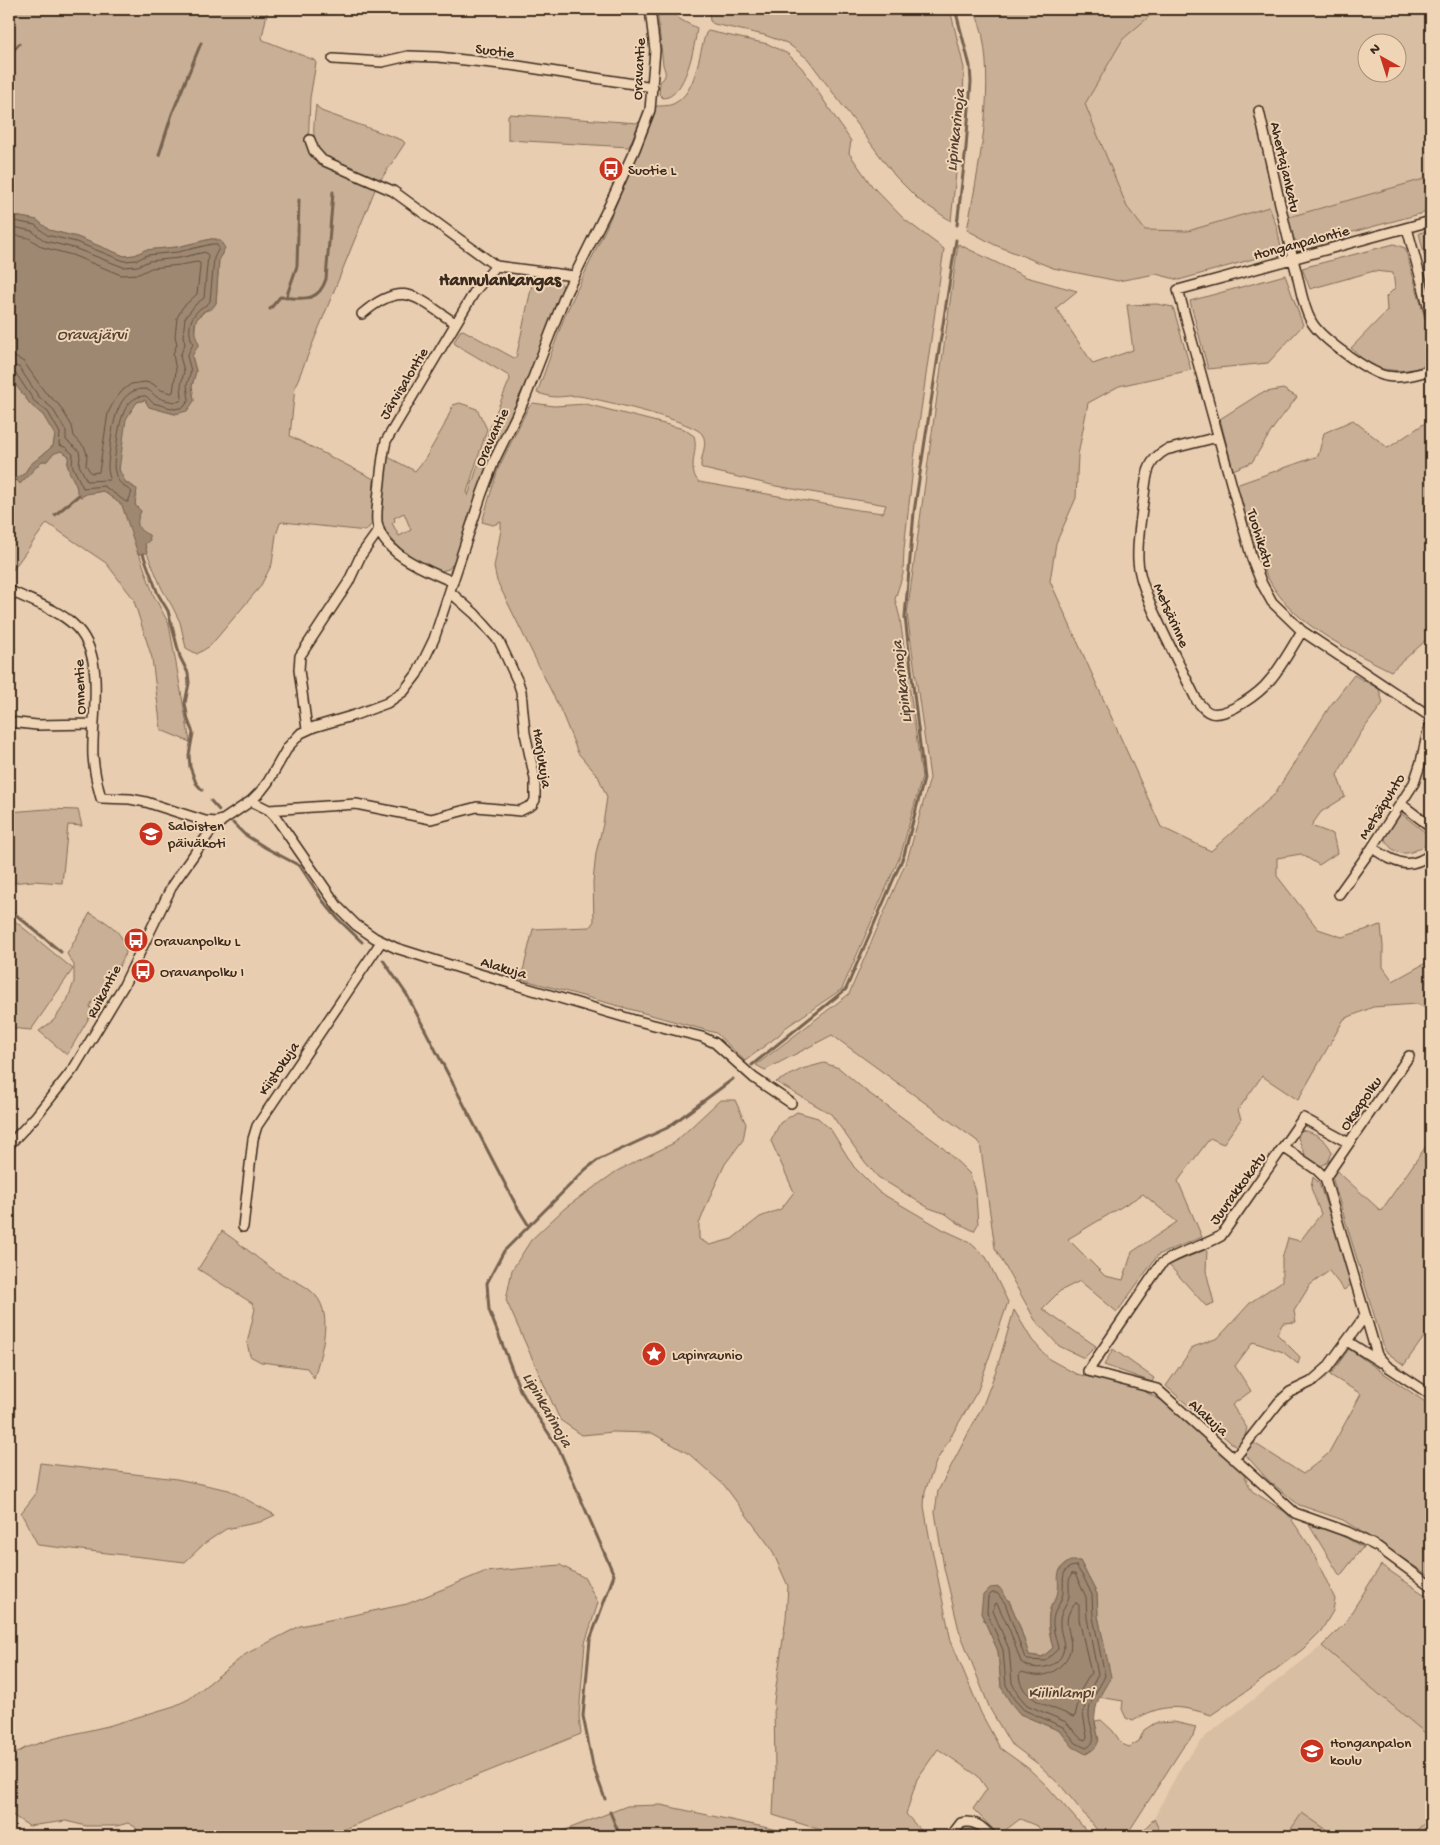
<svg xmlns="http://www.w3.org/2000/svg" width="1440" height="1845" font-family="'Gochi Hand',sans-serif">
	<rect width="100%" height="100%" fill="#e8cdb0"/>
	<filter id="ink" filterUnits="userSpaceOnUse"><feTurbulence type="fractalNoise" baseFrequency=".02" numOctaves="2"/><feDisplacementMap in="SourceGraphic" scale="10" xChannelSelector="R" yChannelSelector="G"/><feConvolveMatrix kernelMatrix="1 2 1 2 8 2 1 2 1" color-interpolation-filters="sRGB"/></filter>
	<g filter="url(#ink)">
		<!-- built -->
		<path fill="#d8bea2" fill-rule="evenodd" d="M1158,9H1431V177L1289,217L1273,218L1269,207L1188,231L1145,230L1127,207L1085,104L1123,39ZM1368,42H1398V72H1368Z
			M1322,1646L1431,1738V1820H1428L1410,1836H1162L1154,1819L1167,1793L1183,1764L1206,1736Z"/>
		<!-- green -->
		<path fill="#c8af95" stroke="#826c5a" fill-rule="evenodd" d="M9,9H268L262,37L263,40L314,60L316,63L310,98L308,149L315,159L376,187L295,387L290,436L374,479L372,523L366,531L283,522L280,523L276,535L272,564L260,587L210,646L197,654L186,648L180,622L172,606L162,589L147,553L142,532L138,527L137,520L141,511C135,506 133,503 137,496L133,486C126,483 122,480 120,472C117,462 123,429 126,418C128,412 133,407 137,402L145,400L149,407L175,414L194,401L192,386L196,371L192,356L196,320L205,311L212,309L216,303L219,259L223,252L222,242L217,239H211L177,247L145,250L135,255L124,256L77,237L49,230L37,220L9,215Z
			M657,9H670C676,19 687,23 697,28C695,46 685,98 663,98L659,94L660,82C667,76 666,73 663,65Z
			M709,9H950L964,68L963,106L951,221L919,200L895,176L808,59L787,43L764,35L714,24L710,21Z
			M974,9H1158L1123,39L1085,104L1127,207L1145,230L1188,231L1269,207L1277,227L1281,248L1278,252L1179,280L1156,274L1118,281L1053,268L995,245L967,230C978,170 994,98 983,38C982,28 977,18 974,9Z
			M708,31L768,44L788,54L802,68L851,141L849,153L872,186L904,219L944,249L914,459L904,549L903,574L895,599L900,618L922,777L901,854L842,989L785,1028L779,1035L745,1061L716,1033L521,979L533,929L590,927L594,921L593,882L596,853L603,824L607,797L598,776L578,753L561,711L497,581L494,567L501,530V522L493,525L482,522L498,469L528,408L533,403L554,406L586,404L684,429L694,436C699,451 686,469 699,482L858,510L883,513L886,505L776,486L704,469L701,467C700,457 709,443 702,434C693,421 598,399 579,396C571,395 563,397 556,397C549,397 543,394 537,393L565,315L606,228L653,117L656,106C662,106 670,106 675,103C697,91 698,55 706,33Z
			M316,105L321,111L402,140L405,143L380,181C363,174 318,160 315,141C312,130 315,117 316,105Z
			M510,114L638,123L640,121L629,147L508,140V115Z
			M1431,177V211L1301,246C1293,239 1286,228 1289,217Z
			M1431,230V282L1419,233Z
			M958,244L1026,277L1077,291L1056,308L1093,364L1133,350L1127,305L1157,304L1173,307L1191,370L1119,386L1088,403L1078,455L1076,498L1056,543L1050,581L1161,827L1211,851L1274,795L1330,706L1354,675L1379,689L1383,703L1360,734L1337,775L1345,797L1321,812L1311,826L1333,834L1337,853L1319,865L1301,854L1277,858V876L1318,929L1342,937L1381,925L1383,946V967L1393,981L1431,960V1011L1417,1004L1373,1007L1344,1019L1298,1100L1262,1076L1238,1110L1241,1119L1223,1144L1210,1138L1178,1181L1202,1237L1158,1255L1117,1312L1080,1281L1060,1291L1042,1309L1096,1346L1084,1358L1059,1346L1035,1320L995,1248L980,1143L832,1035L765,1070L756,1065L849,994L908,857L930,778L907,614ZM1143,1194L1177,1222L1132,1252L1123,1280L1105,1276L1068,1239Z
			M1394,244L1405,248L1431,340V359C1420,374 1388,372 1372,366C1365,363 1358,354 1351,348L1387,311L1386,297L1395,288L1393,273L1374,271L1310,289L1302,268Z
			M1285,275L1303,325L1268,363L1208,369L1190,301Z
			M536,276L559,281L563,286L562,292L536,360L487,466L454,562L449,569L441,571L417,561L400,548L386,533L382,520L386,456L415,471L425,459L444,426L453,405L460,403L477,409L487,429L467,492L468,496L492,422L510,379L509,376L455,344L454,342L460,331L463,330L514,358H516L533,280ZM404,513L411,530L399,536L392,523L395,521L394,518Z
			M9,371L15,384L31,405L43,415L55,435L53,446L30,465L24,474L16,479L36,467L42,461H47C51,455 55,452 62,451L69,456L67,465L81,497L86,494L103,491L122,505L154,596L169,624L190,742L161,730L152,658L133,598L106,563L47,523L9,575V518L14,509L9,506Z
			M1283,389L1297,397L1274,427L1252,462L1233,470L1220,419L1261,393Z
			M1431,419V632L1422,644L1391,671C1342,646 1286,622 1263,568C1252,542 1245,512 1236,485L1318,456L1324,433L1353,420L1388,448Z
			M47,809L78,810L82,826L68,825L62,883L33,881L9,883V812Z
			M1402,814L1431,837V840C1415,854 1395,862 1384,837L1393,824Z
			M90,913C108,923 124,931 126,953L111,982L92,1002L90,1007L93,1011L67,1055L39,1031L54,1020L67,1001L74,982V965L67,954Z
			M9,916L73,969L31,1030L9,1028Z
			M824,1063L839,1068L866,1091L940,1145L970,1174L976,1196L978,1224L974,1231L958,1223L946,1214L929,1208L878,1177L865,1162L831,1114L776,1082L802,1069Z
			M720,1100H735L746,1124L743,1140L725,1164L712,1192L699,1224V1239L710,1245L732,1239L760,1217L781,1209L794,1192L771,1141L780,1123L797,1112L818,1118L831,1130L854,1167L879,1192L944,1230L968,1241L986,1257L1008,1302L978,1390L936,1462L925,1491L924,1506L929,1535L951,1641L981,1713L1000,1748L1028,1768L1046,1785L1091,1836H1047L1037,1826L1020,1819L999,1835L973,1809L987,1789L978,1776L938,1749L917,1779L906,1814L922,1832L919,1836H840L773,1815L775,1771L774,1701L786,1618L788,1586L771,1548L724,1485L689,1454L652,1433L613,1432L582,1435L560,1420L506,1300L512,1270L531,1240L565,1208L617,1171L674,1143Z
			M1300,1130C1314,1131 1328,1140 1332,1153L1328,1162L1321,1166L1306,1157L1298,1138Z
			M1431,1139V1341L1424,1337L1404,1365L1385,1351L1332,1177L1336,1170L1381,1211Z
			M1313,1177L1319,1183L1353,1283L1344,1290L1329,1271L1310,1285L1294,1311L1296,1322L1283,1323L1277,1334L1300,1357L1298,1364L1283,1352L1253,1342L1235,1366L1251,1391L1232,1405L1247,1428L1245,1436L1237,1448L1166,1386L1193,1347L1218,1338L1251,1302L1282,1281V1259L1288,1238L1300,1241L1321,1214L1311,1188Z
			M222,1231C239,1242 254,1256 271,1268C283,1277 300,1281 311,1291C336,1311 321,1352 314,1378L307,1368L261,1362L250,1356L247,1343L255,1309L252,1303L198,1269Z
			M1207,1249L1206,1271L1214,1303L1206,1306L1169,1265Z
			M1014,1310L1032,1340L1049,1359L1076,1374L1138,1388L1172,1406L1242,1471L1252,1491L1287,1513L1311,1548L1335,1599L1333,1611L1321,1631L1303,1649L1251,1688L1211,1715C1180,1705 1162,1703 1133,1721L1126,1718L1122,1709L1123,1701L1099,1697L1110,1677L1098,1616L1097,1594L1080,1561C1051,1562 1062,1577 1058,1595C1056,1600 1051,1604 1050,1609C1046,1622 1050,1635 1053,1648L1042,1657L1029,1655L1020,1627L1009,1600L981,1613L998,1651L1001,1687L1020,1714L1060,1731L1073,1746L1099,1741L1095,1721L1101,1720L1113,1731L1122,1744L1129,1747L1139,1741L1144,1730L1155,1723L1174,1722L1196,1727L1193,1736L1183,1747L1126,1836H1102L1062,1787L1038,1764L1010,1743L990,1709L959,1630L944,1568L935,1512L938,1491L983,1405L998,1365Z
			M1113,1349L1154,1378L1152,1382L1104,1365Z
			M1349,1349L1431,1406V1577L1343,1520L1299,1505L1268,1480L1243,1452L1254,1443L1303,1474L1328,1454L1361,1394L1330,1375Z
			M40,1463L177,1479L229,1490L275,1515L260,1522L226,1529L205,1543L185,1562L38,1545L21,1513L35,1495Z
			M1309,1525L1335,1532L1363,1547L1340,1576Z
			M560,1565L585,1578L598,1603L585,1643L579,1716L581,1734L327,1836H142L135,1827L128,1823L117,1826H86L66,1821L29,1826L9,1813V1757L27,1747L56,1738L108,1726L174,1706L189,1699L246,1654L300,1626L407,1604L484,1572Z
			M1381,1565L1431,1599V1738L1322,1646L1344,1624Z
			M661,1805L787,1832L803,1836H550L627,1806Z
			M1302,1813L1336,1836H1295L1289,1832Z
			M1154,1819L1162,1836H1137Z
			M1428,1820H1431V1836H1410Z
			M972,1825L982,1836H957L963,1827Z"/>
		<!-- water -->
		<path fill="#9e8872" stroke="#766250" d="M9,215L37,220L49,230L77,237L124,256L135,255L145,250L177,247L211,239C219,239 221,242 225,248L219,259L216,303C212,309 209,308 203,312C192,321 193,333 199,344L192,356L196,371L192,386L194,401L187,411L175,414L149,407L145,400L137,402L126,419L119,470L126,483L137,489L135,505L141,511C135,523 137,530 149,535L150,540L145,544L147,553L138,554L122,505L103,491L86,494L81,497L77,493C78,478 64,476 69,456L62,451C55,452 51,455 47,461H42L20,484L16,479L24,474L30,465L53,446L55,435L43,415L31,405L15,384L9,371Z
			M1070,1561H1080L1097,1594L1098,1616L1111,1677C1104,1689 1096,1700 1095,1714C1092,1733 1109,1742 1086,1754L1073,1747L1060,1731L1020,1714L1010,1702L1001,1687L998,1651L981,1613L983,1595L990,1588L999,1587C1015,1607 1021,1631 1029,1655L1043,1657L1053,1648C1050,1635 1047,1623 1050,1609C1051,1604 1056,1600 1057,1595C1062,1579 1051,1573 1070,1561Z"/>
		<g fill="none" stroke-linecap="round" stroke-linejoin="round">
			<!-- shore -->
			<path stroke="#635040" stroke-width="1" d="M9,220L35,225L47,235L76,242L124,261L137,260L147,255L178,252L212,244H216L219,248L214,258L210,301C207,306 205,305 201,308C189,317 187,331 193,344L187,356L191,371L187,385L189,400L184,407L175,409L153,403L146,396C121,395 119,430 116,449C115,456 113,465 115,472C117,483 124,486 132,492L128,502H126L104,486L83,488L72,465L73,454L65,447L59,445L60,433L48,412L34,401L15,372L9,370
				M9,226L32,231L45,241L74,248L123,267L138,266L149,261L179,258L205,252L208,255L204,298L196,304L185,318L183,336L185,344L180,356L184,371L181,385L182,399L180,401C174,403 164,400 157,397C153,395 151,390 145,389C116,388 113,427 110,447C109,458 106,468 110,478L109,480L87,481L79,465L80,457L79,451L66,440V431L52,408L39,397L19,367L9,364
				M9,234L29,238L42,247L72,255L121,275L139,274L151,268L180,265L197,262L200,263V267L197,294L182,308L177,318L175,336L177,344L173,354L176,371L173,392L171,393L161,390L153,384L145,382L131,384L123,390L114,401L108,413L99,472L91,473L86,465L87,455L85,448L74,436L72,426L59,405L44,391L24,362L17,358L9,357
				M1076,1566L1084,1578L1092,1595L1093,1617L1105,1676C1099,1689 1088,1701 1089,1716C1090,1728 1100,1742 1086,1748L1076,1743L1063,1727L1024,1710L1014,1699L1006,1685L1003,1650L987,1612L988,1597L992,1593H997L1005,1603L1025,1658L1028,1660L1045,1661L1058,1649C1057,1642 1054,1634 1053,1626C1052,1612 1058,1609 1062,1597C1066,1586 1057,1567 1076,1566Z
				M1072,1574H1075L1086,1597L1087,1618L1098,1675L1088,1693L1083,1713L1087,1737L1085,1740L1080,1738L1066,1722L1027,1705L1019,1696L1012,1683L1009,1649L993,1611L994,1604L997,1603L1010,1631L1021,1662C1033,1672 1058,1669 1063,1652C1066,1643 1060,1634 1060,1625C1059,1611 1067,1607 1069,1596C1070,1588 1067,1580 1072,1574Z
				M1076,1603L1079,1605V1619L1091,1673L1081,1690L1075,1716L1073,1717C1053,1706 1021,1702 1019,1675L1022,1672C1035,1676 1047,1678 1058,1668C1088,1643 1052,1625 1076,1603Z"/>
			<!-- stream -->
			<path stroke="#766250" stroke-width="3" d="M955,9L970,66L971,82L966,148L957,225
				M9,55L19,44
				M159,155L172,114L201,43
				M286,298L297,266L299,200
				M270,309L280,297C301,298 318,304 326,279L333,192
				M55,515L79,495
				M143,554L158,594L168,611L180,657L188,673L189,683L185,703L188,720L193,733L189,755L190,767L196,783L202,790
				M211,801L219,810
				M233,823L244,834L266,848L300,866L323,901L338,919L362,942
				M9,909L61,952
				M383,960L407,995L516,1205L529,1226
				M752,1065L846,989L904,855L924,779L905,617L914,512L956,240
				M605,1799L593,1766L583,1716L590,1640L614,1575L559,1449L520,1390L489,1310L487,1283L504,1251L586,1169L598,1160L667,1128L733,1079
				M610,1812L620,1836"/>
			<defs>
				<path id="minor" d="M333,59L382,62L408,56L438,57L518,66L653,87
					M1259,111C1271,163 1282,215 1295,267C1300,284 1302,305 1311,321C1320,338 1368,372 1386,376C1402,379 1417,374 1431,370
					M310,140L314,151L322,160L393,191L496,266
					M1431,221L1178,290L1252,559L1262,584L1272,602L1302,631L1431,717
					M1407,228L1431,316
					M362,314C404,278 417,298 455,323
					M1218,437L1166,450C1147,460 1146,477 1144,496C1141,517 1137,539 1138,560C1139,577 1146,593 1152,608C1166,639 1182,670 1197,701C1202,706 1204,711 1211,713C1228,717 1260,693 1270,680C1282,666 1292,647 1302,631
					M453,582C427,570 382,555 377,522C376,512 378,501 379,491C381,474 382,457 386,441L475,291L496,266L574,276
					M9,590C30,601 55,608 73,624C108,655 91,715 93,756C94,770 97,784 101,798L130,799L146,802L205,821L216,822L222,820
					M9,722L37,725L94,724
					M307,729L299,670L300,656L348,583L361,555L379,530
					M251,801L269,810L275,816L338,907L356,925L375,938L396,948L466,970L634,1020L702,1037L715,1043L754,1078L791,1103
					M1401,804L1431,827
					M269,810L356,804L431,819L477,807L520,811L532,805L535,800V779L525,733L521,691L518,682L499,641L475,614L450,592
					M1372,848C1393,861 1407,872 1431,854
					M1339,894L1372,848L1414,783L1421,762L1428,731L1431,725
					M9,1145L36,1116L74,1068L124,985L173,884L210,832L223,820L251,801L261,791L268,782L288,747L301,733L314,727L355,715L387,703L404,691L417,674L434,639L481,496L494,461L526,396L566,293L609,206L635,149L650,110L655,50L650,9
					M1283,1147L1303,1118L1349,1143L1409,1056
					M1325,1178L1349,1143
					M243,1227L253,1139L257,1126L381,942
					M1347,1341L1380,1362
					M1431,1395L1387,1366L1377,1355L1325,1178L1317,1170L1283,1147L1221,1236C1202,1247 1179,1251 1161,1264L1088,1371L1157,1389L1295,1513L1348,1532L1378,1547L1431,1586
					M1234,1459L1279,1402L1290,1392L1311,1382L1327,1368L1365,1316
					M951,1836L961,1823C974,1819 982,1827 991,1836"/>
			</defs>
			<!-- minor casing -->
			<use href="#minor" stroke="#3b2a1e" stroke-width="12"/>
			<!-- minor -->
			<use href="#minor" stroke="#efd4b6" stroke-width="9"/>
		</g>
	</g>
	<!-- icons -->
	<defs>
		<symbol id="bus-disc" viewBox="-11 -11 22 22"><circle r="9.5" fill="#c8321e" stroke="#efd4b6"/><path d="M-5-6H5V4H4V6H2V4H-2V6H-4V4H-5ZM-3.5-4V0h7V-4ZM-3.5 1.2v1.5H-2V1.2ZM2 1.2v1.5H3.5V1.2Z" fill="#fff"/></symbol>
		<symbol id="school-disc" viewBox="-11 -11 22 22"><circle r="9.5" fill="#c8321e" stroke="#efd4b6"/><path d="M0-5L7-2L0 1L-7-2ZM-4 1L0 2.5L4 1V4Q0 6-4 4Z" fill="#fff"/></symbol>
		<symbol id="sight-disc" viewBox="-11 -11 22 22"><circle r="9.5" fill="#c8321e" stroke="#efd4b6"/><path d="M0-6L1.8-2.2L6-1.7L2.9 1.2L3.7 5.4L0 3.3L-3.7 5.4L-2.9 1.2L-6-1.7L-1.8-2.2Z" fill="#fff"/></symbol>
	</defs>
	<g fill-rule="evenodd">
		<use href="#bus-disc" x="597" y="155" width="28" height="28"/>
		<use href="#school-disc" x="137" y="820" width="28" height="28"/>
		<use href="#bus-disc" x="122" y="926" width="28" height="28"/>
		<use href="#bus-disc" x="129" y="957" width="28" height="28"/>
		<use href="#sight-disc" x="640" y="1340" width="28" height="28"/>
		<use href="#school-disc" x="1298" y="1737" width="28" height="28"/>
	</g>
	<g text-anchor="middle" stroke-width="4" stroke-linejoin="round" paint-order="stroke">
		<!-- street labels -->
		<g font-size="15" fill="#3b2a1e" stroke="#efd4b6">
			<text transform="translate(495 50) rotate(7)" y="5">Suotie</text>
			<text transform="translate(638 69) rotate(-87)" y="5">Oravantie</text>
			<text transform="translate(1286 167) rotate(77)" y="5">Ahertajankatu</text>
			<text transform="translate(1301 242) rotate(-15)" y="5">Honganpalontie</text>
			<text transform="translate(403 383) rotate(-59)" y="5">Järvisalontie</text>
			<text transform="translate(491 437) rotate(-65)" y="5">Oravantie</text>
			<text transform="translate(1261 538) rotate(73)" y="5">Tuohikatu</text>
			<text transform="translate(1172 615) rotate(66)" y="5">Metsärinne</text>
			<text transform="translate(79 687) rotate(-92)" y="5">Onnentie</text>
			<text transform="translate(543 758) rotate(81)" y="5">Harjukuja</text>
			<text transform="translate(1381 806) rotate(-58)" y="5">Metsäpuhto</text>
			<text transform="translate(504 967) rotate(16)" y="5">Alakuja</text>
			<text transform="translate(103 991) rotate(-62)" y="5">Ruikantie</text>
			<text transform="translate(278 1068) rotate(-56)" y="5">Kiistokuja</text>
			<text transform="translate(1360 1103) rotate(-55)" y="5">Oksapolku</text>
			<text transform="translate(1237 1188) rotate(-54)" y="5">Juurakkokatu</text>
			<text transform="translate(1209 1417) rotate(42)" y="5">Alakuja</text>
		</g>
		<!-- poi labels -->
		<g font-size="15" fill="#3b2a1e" stroke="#efd4b6" text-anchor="start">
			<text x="628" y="174">Suotie L</text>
			<text x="168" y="830">Saloisten<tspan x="168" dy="17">päiväkoti</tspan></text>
			<text x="154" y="945">Oravanpolku L</text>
			<text x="160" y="976">Oravanpolku I</text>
			<text x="672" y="1359">Lapinraunio</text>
			<text x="1330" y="1747">Honganpalon<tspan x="1330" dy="17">koulu</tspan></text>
		</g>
		<!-- water labels -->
		<g font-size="16" font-style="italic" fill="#544233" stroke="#efd4b6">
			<text transform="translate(954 130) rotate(-84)" y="6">Lipinkarinoja</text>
			<text x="92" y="339">Oravajärvi</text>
			<text transform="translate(900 682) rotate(-97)" y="6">Lipinkarinoja</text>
			<text transform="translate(549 1409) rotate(60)" y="6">Lipinkarinoja</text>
			<text x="1061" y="1697">Kiilinlampi</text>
		</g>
		<!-- quarter labels -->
		<g font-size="18" font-weight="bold" fill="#3b2a1e" stroke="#efd4b6">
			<text x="500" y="285">Hannulankangas</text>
		</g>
	</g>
	<!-- margin -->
	<rect width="1440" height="1845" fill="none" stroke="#efd4b6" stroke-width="30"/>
	<rect x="15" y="15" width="1410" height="1815" fill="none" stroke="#3b2a1e" stroke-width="2" filter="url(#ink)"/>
	<!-- north arrow -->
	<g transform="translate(1382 58) rotate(321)"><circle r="24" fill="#efd4b6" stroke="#a79079"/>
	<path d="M0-4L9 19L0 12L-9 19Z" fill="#c8321e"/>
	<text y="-8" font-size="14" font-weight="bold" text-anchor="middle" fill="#3b2a1e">N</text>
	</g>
</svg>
